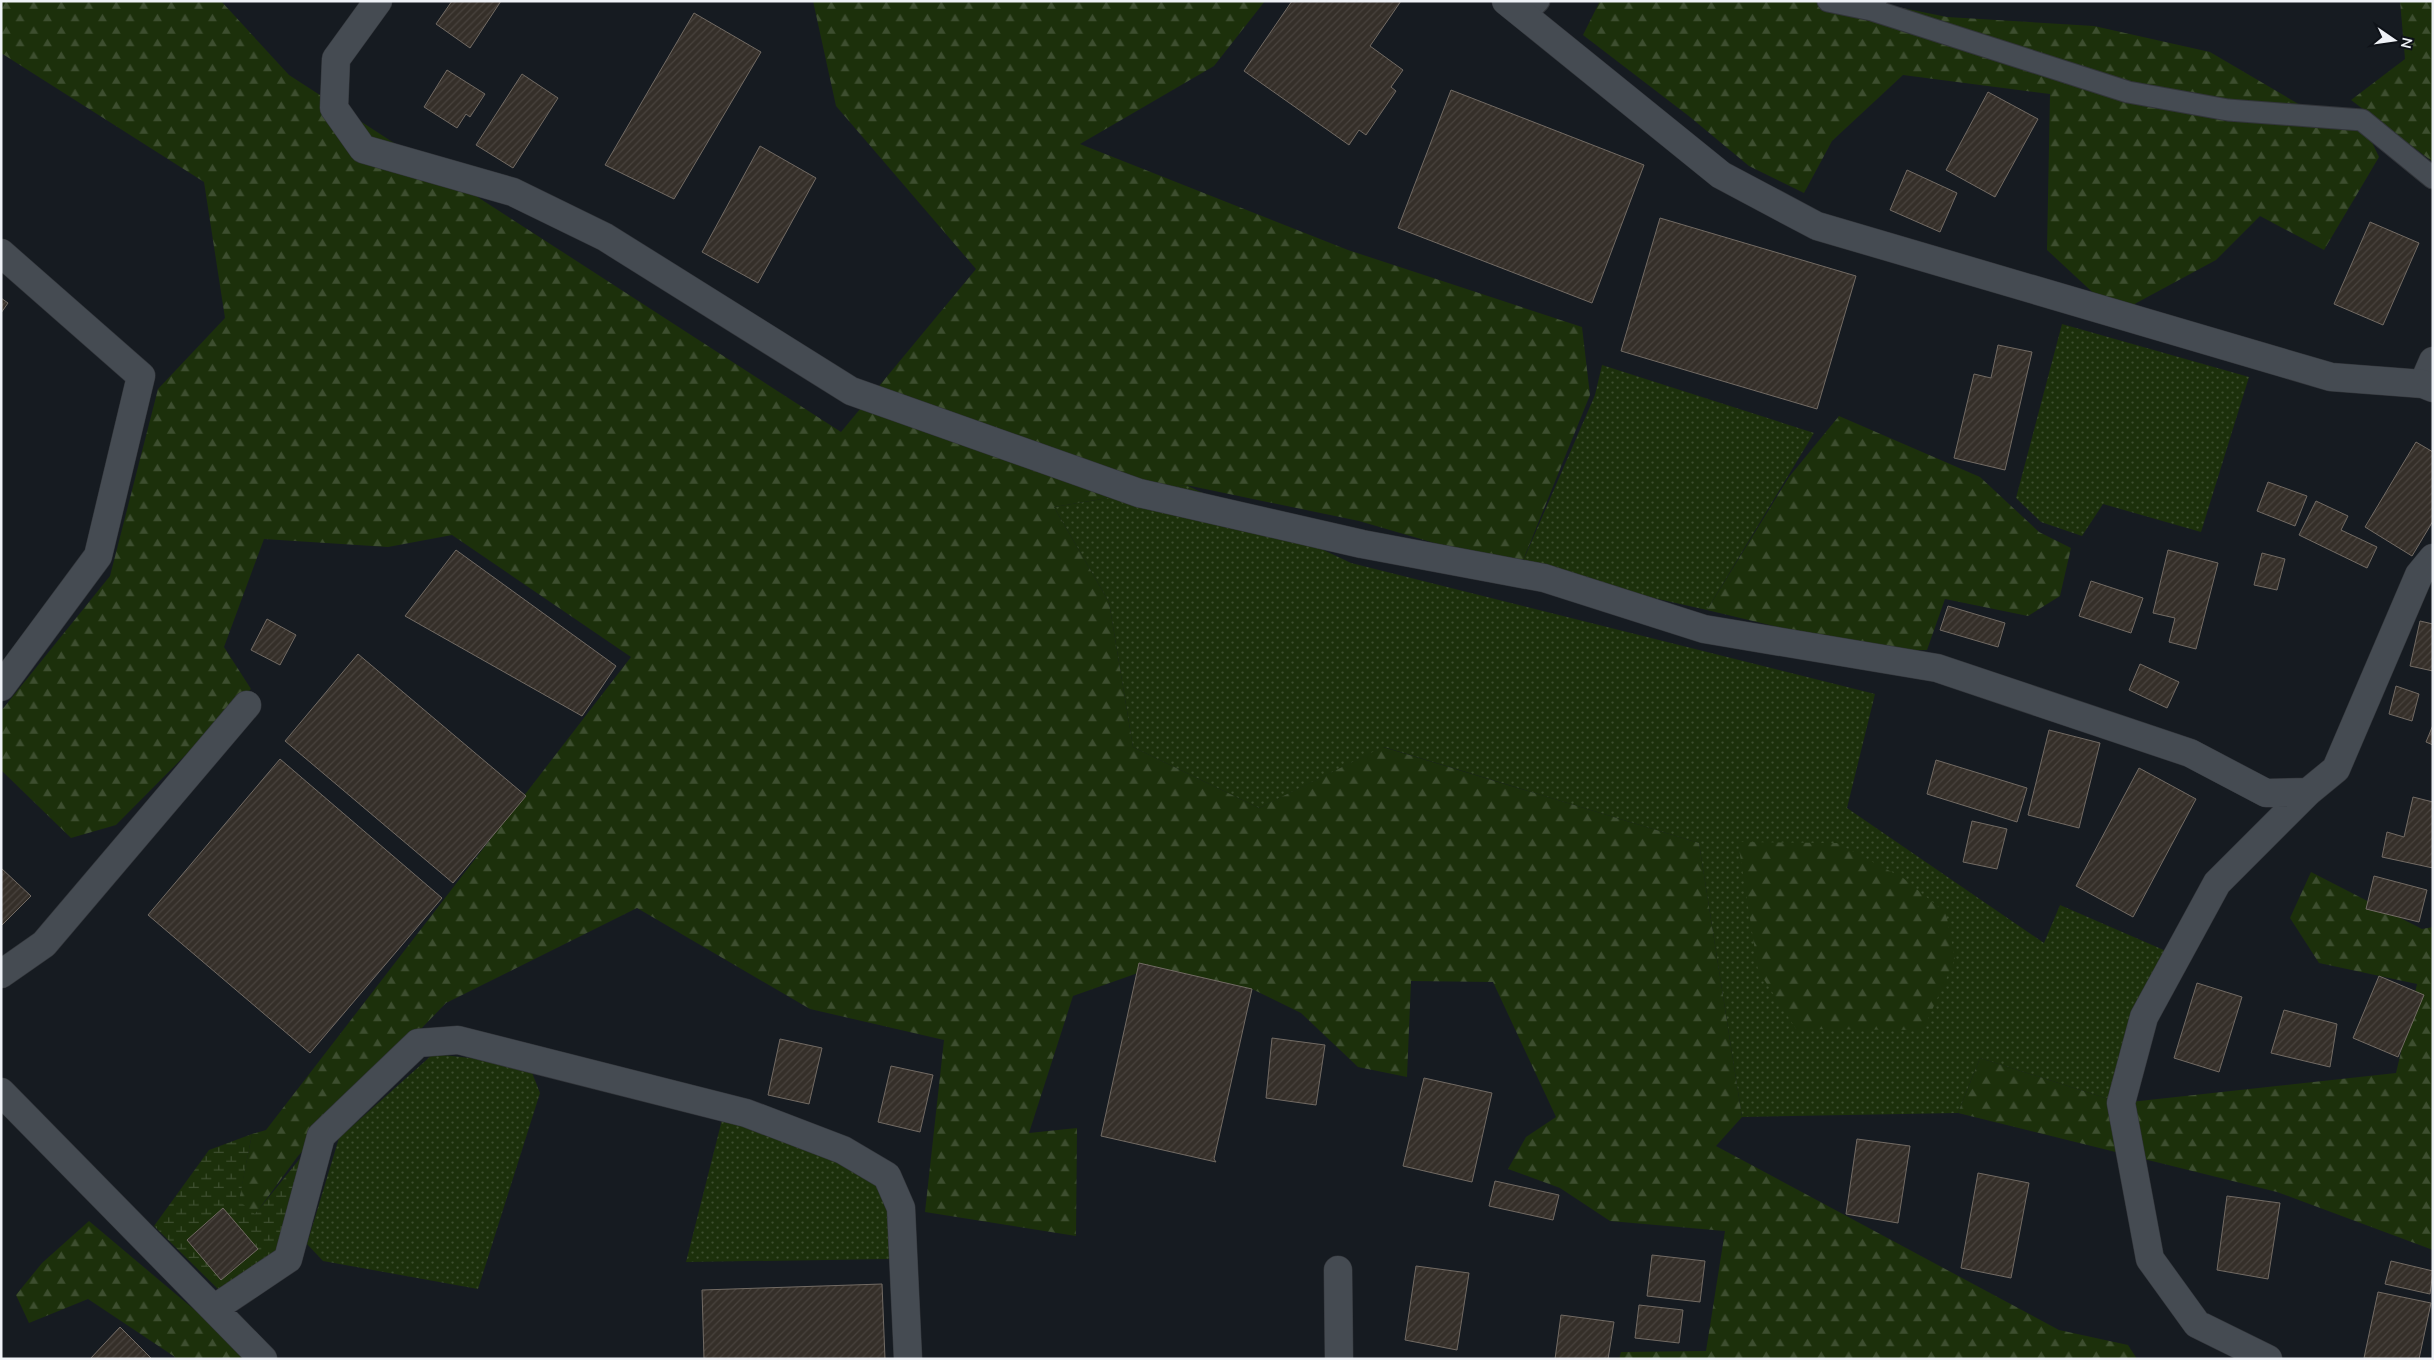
<svg xmlns="http://www.w3.org/2000/svg" width="2434" height="1360" font-family="Mulish,sans-serif">
	<defs>
		<pattern id="grass-dots" width="8" height="8" patternUnits="userSpaceOnUse" patternTransform="scale(1.25)"><rect width="8" height="8" fill="#1c300b"/><path d="M2 2h.1M6 6h.1" fill="none" stroke="#3d4e2f" stroke-width="1.8" stroke-linecap="round"/></pattern>
		<pattern id="forest-firs" width="22" height="20" patternUnits="userSpaceOnUse" patternTransform="scale(1.25)"><rect width="22" height="20" fill="#1c300b"/><path d="M5 1l3.5 6h-7zM16 11l3.5 6h-7z" fill="#3d4e2f"/></pattern>
		<pattern id="wetland-marsh" width="20" height="14" patternUnits="userSpaceOnUse" patternTransform="scale(1.25)"><rect width="20" height="14" fill="#1c300b"/><path d="M1 5h8M5 5V1M11 12h8M15 12V8" fill="none" stroke="#3d4e2f"/></pattern>
		<pattern id="building-hatch" width="6" height="6" patternUnits="userSpaceOnUse" patternTransform="scale(1.25)"><rect width="6" height="6" fill="#352f29"/><path d="M-1 1l2-2M0 6l6-6M5 7l2-2" fill="none" stroke="#49433e"/></pattern>
	</defs>
	<rect width="100%" height="100%" fill="#161b21"/>
	<!-- grass -->
	<path fill="url(#grass-dots)" d="M2062,324L2249,377L2201,532L2103,504L2082,536L2041,522L2016,498Z
		M1602,365L1814,433L1707,610L1520,568L1595,395Z
		M1186,485L1351,563L1875,694L1847,808L2044,943L2060,905L2166,951L2121,1103L1980,1058L1958,1113L1742,1117L1699,843L1384,747L1259,808L1133,747L1109,602L1054,507Z
		M433,1054L480,1059L531,1070L540,1093L478,1289L323,1261L307,1244L339,1138Z
		M725,1108L843,1150L901,1208L891,1259L686,1262Z"/>
	<!-- forest -->
	<path fill="url(#forest-firs)" d="M1,1H221L289,75L841,432L976,269L836,106L813,1H1265L1214,66L1080,144L1348,250L1582,327L1590,395L1520,568L1359,521L1186,485L1054,507L1109,602L1133,747L1259,808L1383,747L1699,843L1742,1117L1716,1146L2059,1330L2128,1345L2137,1359H1619L1621,1352L1706,1351L1725,1231L1610,1221L1560,1188L1508,1169L1526,1137L1556,1117L1493,982L1411,981L1407,1077L1358,1067L1301,1013L1252,989L1152,968L1073,996L1029,1133L1077,1128L1076,1236L925,1212L944,1040L810,1009L637,908L446,1003L298,1156L251,1220L237,1209L252,1134L266,1130L631,657L452,535L388,547L264,539L224,647L251,689L116,825L71,838L1,770V711L110,576L158,389L225,318L204,182L1,53Z
		M1600,1H1868L1947,17L2094,26L2210,52L2307,109L2368,134L2379,157L2324,250L2260,216L2216,260L2116,314L2047,250L2050,94L1903,75L1832,141L1804,193L1749,166L1690,117L1583,35Z
		M2400,1H2433V162L2351,100L2405,59Z
		M1839,416L1980,477L2039,532L2071,548L2060,596L2028,616L1945,599L1927,650L1879,651L1707,610L1789,477Z
		M1738,842L1837,843L1903,878L1946,913L1955,959L1923,1030L1796,1029L1758,970Z
		M2311,872L2422,929L2433,927V1250L2277,1192L1958,1113L1980,1058L2121,1103L2396,1073L2417,984L2319,963L2290,918Z
		M89,1221L247,1354L244,1359H174L175,1357L88,1299L29,1323L16,1295L42,1263Z"/>
	<!-- wetland -->
	<path fill="url(#wetland-marsh)" d="M323,1130L276,1258L223,1294L154,1226L209,1150L252,1134L239,1201L255,1214Z"/>
	<!-- building -->
	<path fill="url(#building-hatch)" stroke="#726b64" d="M452,1H501L470,48L436,24Z
		M1292,1H1401L1370,46L1403,70L1391,87L1396,91L1366,135L1359,130L1349,145L1244,71Z
		M694,13L761,52L674,199L605,165Z
		M447,70L485,94L470,117L466,114L457,128L424,107Z
		M522,74L558,98L513,168L476,145Z
		M1451,90L1644,165L1592,303L1398,228Z
		M1988,92L2038,119L1995,197L1946,170Z
		M760,146L816,178L758,283L702,252Z
		M1907,170L1957,193L1940,232L1890,210Z
		M1660,218L1856,276L1817,409L1621,351Z
		M2370,222L2419,243L2383,325L2334,304Z
		M1,298L8,303L1,313Z
		M1998,345L2032,352L2005,470L1954,458L1974,374L1991,378Z
		M2416,442L2433,452V521L2412,556L2365,527Z
		M2268,482L2307,496L2295,526L2257,511Z
		M2316,501L2348,516L2341,530L2377,547L2367,568L2299,535Z
		M456,550L616,666L582,716L405,616Z
		M2168,550L2218,563L2196,649L2169,642L2175,618L2153,613Z
		M2262,553L2285,559L2277,590L2254,585Z
		M2091,581L2143,598L2131,633L2079,616Z
		M1948,606L2005,623L1998,647L1940,630Z
		M267,619L296,635L280,665L251,650Z
		M2420,621L2433,624V671L2410,666Z
		M358,654L526,796L453,883L285,741Z
		M2140,664L2179,682L2167,708L2129,690Z
		M2396,686L2419,694L2412,721L2389,714Z
		M2433,725V745L2426,742Z
		M2049,730L2100,743L2079,828L2028,815Z
		M280,759L442,898L310,1053L148,915Z
		M1936,760L2027,788L2017,822L1927,794Z
		M2139,768L2196,799L2133,917L2076,886Z
		M2413,797L2433,802V868L2382,857L2387,832L2404,837Z
		M1972,821L2007,829L1997,869L1963,862Z
		M1,868L31,896L1,926Z
		M2374,876L2427,890L2419,922L2366,909Z
		M1139,963L1252,989L1214,1159L1216,1162L1101,1136Z
		M2379,976L2424,995L2398,1057L2353,1038Z
		M2197,983L2242,997L2219,1072L2174,1058Z
		M2284,1010L2337,1024L2330,1067L2271,1053Z
		M1272,1038L1325,1045L1316,1105L1266,1098Z
		M780,1039L822,1048L809,1104L768,1095Z
		M891,1066L933,1075L920,1132L878,1122Z
		M1424,1078L1492,1093L1472,1182L1403,1166Z
		M1857,1139L1910,1146L1898,1223L1846,1214Z
		M1978,1173L2029,1183L2011,1278L1961,1268Z
		M1495,1181L1559,1195L1553,1220L1489,1206Z
		M2227,1196L2280,1203L2268,1279L2217,1270Z
		M223,1208L258,1249L221,1280L187,1240Z
		M1652,1255L1705,1261L1700,1302L1647,1296Z
		M2391,1261L2433,1271L2430,1294L2385,1284Z
		M1416,1266L1469,1273L1457,1350L1405,1340Z
		M882,1284L885,1359H704L702,1290Z
		M2378,1292L2431,1303L2419,1359L2364,1358Z
		M1639,1305L1683,1310L1679,1343L1635,1338Z
		M1561,1315L1614,1322L1608,1359H1555Z
		M120,1327L152,1359H90Z"/>
	<g fill="none" stroke-linecap="round" stroke-linejoin="round">
		<defs>
			<path id="lane" d="M1828,1L1872,10
				M1876,1L1872,10L2128,92L2228,110L2362,120L2433,178
				M1524,16L1539,1"/>
			<path id="street" d="M378,1L336,59L334,108L363,149L513,192L605,237L851,391L1139,493L1362,544L1544,578L1704,629L1937,668L2190,753L2266,793L2308,792L2336,769L2419,575L2433,558
				M1,253L141,376L98,556L1,687
				M2423,384L2433,361
				M1,974L44,944L247,705
				M1,1092L263,1359
				M1338,1270L1339,1359
				M215,1308L288,1259L321,1136L418,1043L458,1040L746,1113L843,1150L887,1176L901,1208L908,1359
				M2268,1359L2197,1324L2150,1259L2121,1103L2144,1017L2217,883L2308,792"/>
			<path id="secondary" d="M1506,1L1721,175L1817,226L2331,377L2423,384L2433,388"/>
		</defs>
		<!-- lane casing -->
		<use href="#lane" stroke="#32353a" stroke-width="23"/>
		<!-- street casing -->
		<use href="#street" stroke="#32353a" stroke-width="29"/>
		<!-- secondary casing -->
		<use href="#secondary" stroke="#32353a" stroke-width="29"/>
		<!-- lane -->
		<use href="#lane" stroke="#454b52" stroke-width="21"/>
		<!-- street -->
		<use href="#street" stroke="#454b52" stroke-width="28"/>
		<!-- secondary -->
		<use href="#secondary" stroke="#454b52" stroke-width="28"/>
	</g>
	<!-- border -->
	<rect width="2434" height="1360" fill="none" stroke="#eff2f7" stroke-width="5"/>
	<!-- north arrow -->
	<g transform="translate(2394 40) rotate(103)" stroke="#0e1218" stroke-width="4" paint-order="stroke">
	<path d="M0-4L9 19L0 12L-9 19Z" fill="#eff2f7"/>
	<text y="-8" font-size="14" font-weight="bold" text-anchor="middle" fill="#eff2f7">N</text>
	</g>
</svg>
